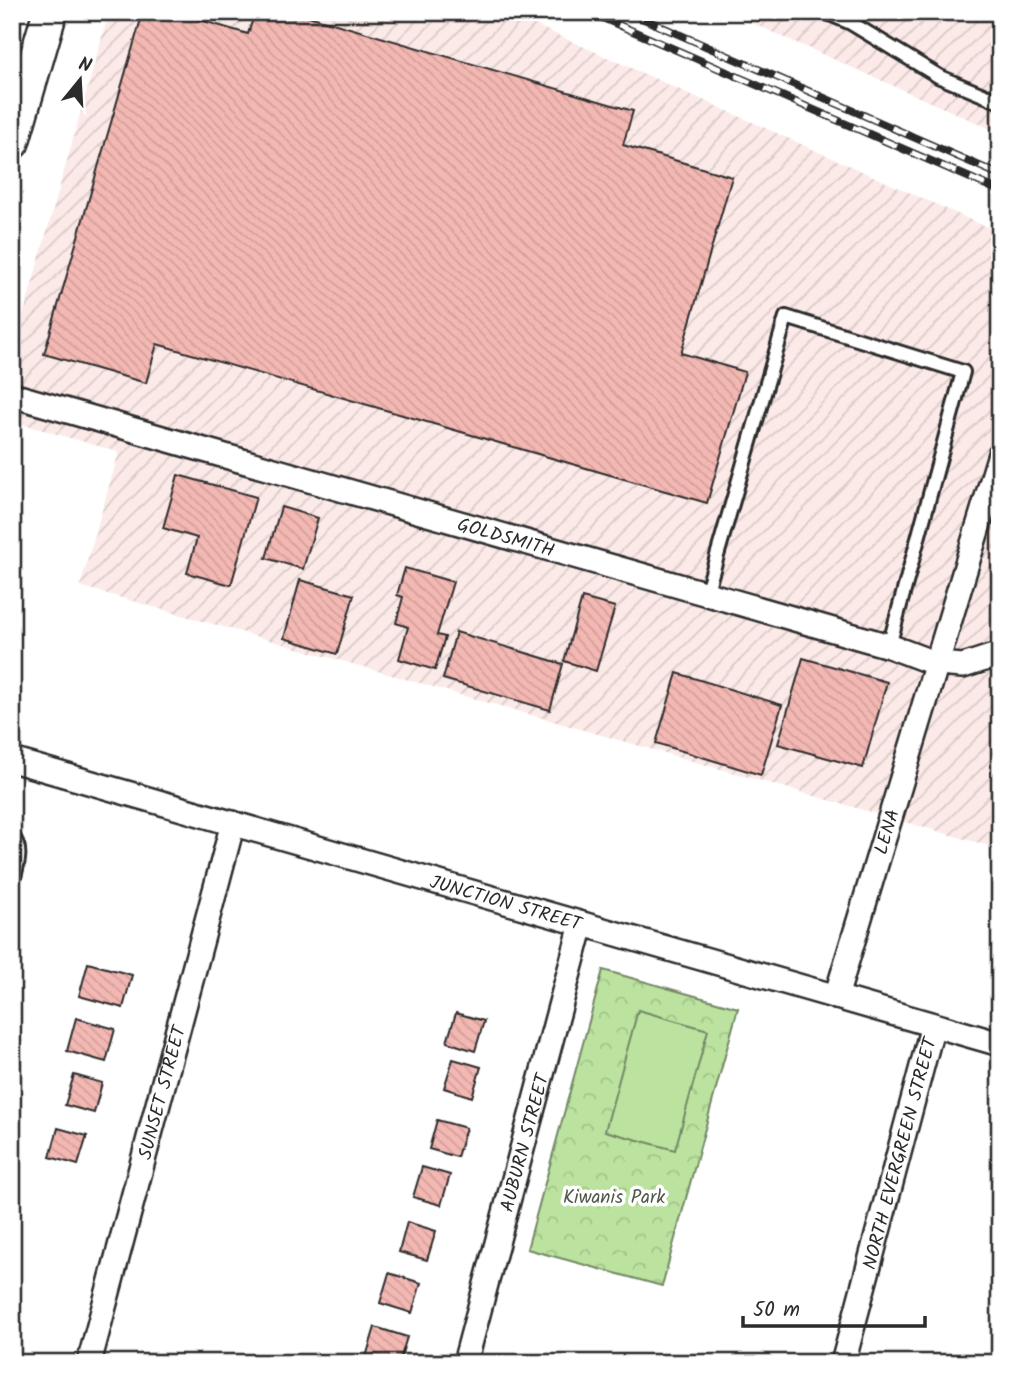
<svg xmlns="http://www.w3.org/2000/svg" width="1012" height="1375" font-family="Kalam,sans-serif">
	<defs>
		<pattern id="industrial-furrows" width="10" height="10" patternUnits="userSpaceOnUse" patternTransform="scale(1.75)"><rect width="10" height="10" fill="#fceae8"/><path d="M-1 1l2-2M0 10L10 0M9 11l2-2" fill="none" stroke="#d8c9c7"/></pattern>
		<pattern id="park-crowns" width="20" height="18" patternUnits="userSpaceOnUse" patternTransform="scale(1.75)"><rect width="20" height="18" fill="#bbe39f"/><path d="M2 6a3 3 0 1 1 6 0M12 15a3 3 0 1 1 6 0" fill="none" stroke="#a1c389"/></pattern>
		<pattern id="building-back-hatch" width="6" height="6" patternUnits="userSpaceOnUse" patternTransform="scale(1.75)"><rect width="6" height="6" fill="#f4b8b3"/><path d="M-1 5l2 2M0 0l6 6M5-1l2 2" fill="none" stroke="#d19e9a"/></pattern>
	</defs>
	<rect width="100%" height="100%" fill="#fff"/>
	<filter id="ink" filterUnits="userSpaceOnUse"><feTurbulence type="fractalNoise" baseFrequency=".0143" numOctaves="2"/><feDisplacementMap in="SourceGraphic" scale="14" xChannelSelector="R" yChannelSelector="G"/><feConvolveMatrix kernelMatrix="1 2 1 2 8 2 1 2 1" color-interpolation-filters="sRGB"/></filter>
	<g filter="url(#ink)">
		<!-- industrial -->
		<path fill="url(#industrial-furrows)" d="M109,12H506L1000,233V849L80,586L119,452L12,421V355Z
			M727,12H1000V133Z"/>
		<!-- park -->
		<path fill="url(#park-crowns)" stroke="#738765" stroke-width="2" d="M603,970L738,1008L662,1286L527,1249Z"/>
		<!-- garden -->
		<path fill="#bbe39f" stroke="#738765" stroke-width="2" d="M638,1010L708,1030L675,1150L605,1131Z"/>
		<!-- building -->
		<path fill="url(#building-back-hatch)" stroke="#2b2b2b" stroke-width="2" d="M143,12H173L248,34L255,12H295L633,111L623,145L732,177L681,353L745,372L707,503L157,344L146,383L44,354Z
			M178,475L256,497L231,585L187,573L197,538L163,528Z
			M281,507L318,518L303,569L266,558Z
			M405,568L453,582L437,635L445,637L435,670L399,659L408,627L396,623L403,597L397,595Z
			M300,580L354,595L337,654L284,638Z
			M582,598L615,607L596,671L564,661Z
			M456,632L563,664L550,710L443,679Z
			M803,658L887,682L863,768L778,744Z
			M677,673L782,705L761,775L656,743Z
			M88,963L132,975L123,1008L79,996Z
			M456,1013L484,1021L475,1051L447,1042Z
			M76,1018L115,1029L106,1062L67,1051Z
			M453,1059L481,1067L472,1097L444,1088Z
			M74,1075L102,1083L94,1113L65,1105Z
			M437,1120L466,1128L457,1157L429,1149Z
			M58,1128L87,1136L78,1165L50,1157Z
			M422,1167L450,1175L441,1205L413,1197Z
			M407,1222L436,1231L427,1260L399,1252Z
			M389,1273L421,1283L412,1313L380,1303Z
			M375,1327L407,1337L399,1363L366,1357Z"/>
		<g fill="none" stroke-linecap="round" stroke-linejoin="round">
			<defs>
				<path id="lane" d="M825,12L851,23L940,77L1000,102
					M706,594L786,317L963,372L889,646
					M12,836C24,849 16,869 12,884"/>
				<g id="street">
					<path id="s1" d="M12,395L889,646L937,664L963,666L1000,654"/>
					<path id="s2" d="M12,760L1000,1044"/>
					<path id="s3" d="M836,997L1000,454"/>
					<path id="s4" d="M89,1363L233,823"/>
					<path id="s5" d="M465,1363L582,924"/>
					<path id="s6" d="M843,1363L933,1025"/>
				</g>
				<path id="secondary" d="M12,142L50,12"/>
			</defs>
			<!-- lane casing -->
			<use href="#lane" stroke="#2b2b2b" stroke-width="18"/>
			<!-- street casing -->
			<use href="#street" stroke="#2b2b2b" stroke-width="28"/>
			<!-- secondary casing -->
			<use href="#secondary" stroke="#2b2b2b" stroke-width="38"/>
			<!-- lane -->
			<use href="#lane" stroke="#fff" stroke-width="12"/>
			<!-- street -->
			<use href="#street" stroke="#fff" stroke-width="23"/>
			<!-- secondary -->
			<use href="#secondary" stroke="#fff" stroke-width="33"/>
			<defs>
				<path id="rail" d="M589,12L1000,191
					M628,12L1000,175"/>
			</defs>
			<!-- rail casing -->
			<use href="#rail" stroke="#2b2b2b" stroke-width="8"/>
			<!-- rail -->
			<use href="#rail" stroke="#fff" stroke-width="5" stroke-dasharray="16" stroke-linecap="butt"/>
		</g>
	</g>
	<g text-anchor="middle" stroke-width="7" stroke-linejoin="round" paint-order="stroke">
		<!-- street labels -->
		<g font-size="19" fill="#2b2b2b" stroke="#fff">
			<text dy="7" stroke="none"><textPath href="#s1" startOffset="514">GOLDSMITH</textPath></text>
			<text dy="7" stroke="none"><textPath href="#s3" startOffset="173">LENA</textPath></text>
			<text dy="7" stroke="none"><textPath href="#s2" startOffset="514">JUNCTION STREET</textPath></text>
			<text dy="7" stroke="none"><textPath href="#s4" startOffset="280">SUNSET STREET</textPath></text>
			<text dy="7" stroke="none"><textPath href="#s5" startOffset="228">AUBURN STREET</textPath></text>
			<text dy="7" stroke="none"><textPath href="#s6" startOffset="217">NORTH EVERGREEN STREET</textPath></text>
		</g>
		<!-- park labels -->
		<g font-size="19" fill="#4f5948" stroke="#fff">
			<text x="614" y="1203">Kiwanis Park</text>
		</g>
	</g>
	<!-- margin -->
	<rect width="1012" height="1375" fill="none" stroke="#fff" stroke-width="42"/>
	<rect x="21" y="21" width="970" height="1333" fill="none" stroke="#2b2b2b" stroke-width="2.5" filter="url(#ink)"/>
	<!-- north arrow -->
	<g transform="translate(80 80) rotate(18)" stroke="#ffffff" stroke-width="5" paint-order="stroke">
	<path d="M0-5L12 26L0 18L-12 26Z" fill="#2b2b2b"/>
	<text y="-10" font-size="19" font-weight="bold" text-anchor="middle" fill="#2b2b2b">N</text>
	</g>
	<!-- scale -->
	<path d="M743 1316v10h182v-10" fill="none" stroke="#2b2b2b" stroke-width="3.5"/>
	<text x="753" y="1316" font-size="21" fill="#2b2b2b" stroke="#ffffff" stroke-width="5" paint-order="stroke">50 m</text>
</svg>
